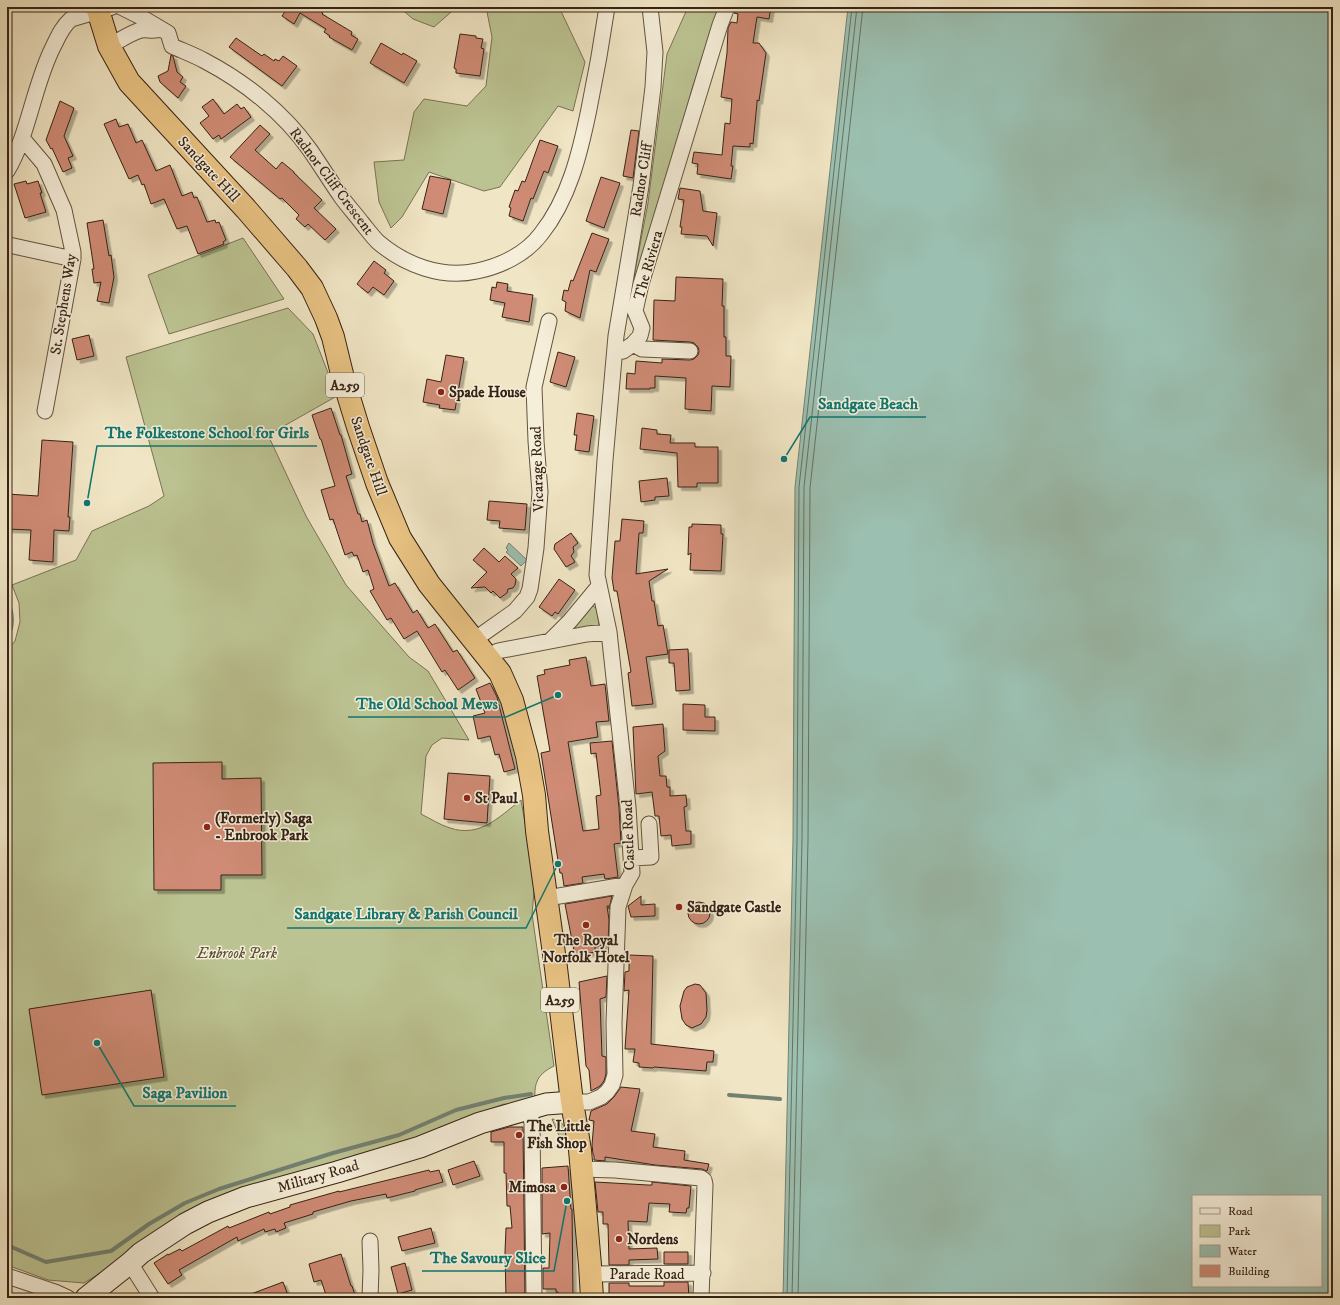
<svg xmlns="http://www.w3.org/2000/svg" width="1340" height="1305" font-family="'IM FELL DW Pica',serif">
	<defs>
		<filter id="shadow"><feDropShadow dx="3.5" dy="3.5" stdDeviation="0" flood-color="#0004"/></filter>
	</defs>
	<rect width="100%" height="100%" fill="#f0e5c4"/>
	<filter id="stains"><feTurbulence type="fractalNoise" baseFrequency=".005" numOctaves="4"/><feColorMatrix values="0 0 0 0 .2 0 0 0 0 .09 0 0 0 0 .02 0 0 0 .5 -.17"/></filter>
	<radialGradient id="worn" r=".72"><stop offset=".6" stop-color="#630" stop-opacity="0"/><stop offset="1" stop-color="#630" stop-opacity=".3"/></radialGradient>
	<!-- green -->
	<path fill="#bcc392" stroke="#797354" d="M399,7H453L450,13L434,27L413,19Z
		M486,7H559L585,62L573,111L558,106L500,187L484,191L429,172L402,217L391,228L379,202L374,162L404,160L414,112L424,99L467,106L486,86L492,37Z
		M688,7H719L692,89L630,313H627L648,203L667,54Z
		M243,238L284,299L169,334L148,275Z
		M288,308L313,334L337,396L268,435L306,516L346,585L409,657L428,671L469,740L442,738L432,745L426,756L421,814C431,819 440,825 450,828C480,838 499,817 521,800L535,881L532,914L554,1066C538,1074 534,1082 535,1099L514,1105L504,1104L467,1117L443,1127L418,1140L221,1198L84,1283L48,1280L7,1265V651L15,641L20,622L19,603L12,585L76,560L92,531L149,506L164,496L126,357Z
		M593,606L596,608L599,623L598,627L572,630L573,627L584,617L590,607Z
		M552,1119C568,1121 567,1136 568,1148H565L563,1145Z"/>
	<!-- water -->
	<path fill="#9bbfb0" stroke="#738172" fill-rule="evenodd" d="M848,7H1333V1298H783L793,840L795,487ZM1193,1196H1321V1286H1193Z
		M509,543L527,560L521,566L506,552L508,550L506,548Z
		M7,598C15,611 16,628 7,640Z"/>
	<g fill="none" stroke-linecap="round" stroke-linejoin="round">
		<!-- shore -->
		<path stroke="#687162" stroke-width="1" d="M787,1298L797,840L799,487L852,7
			M792,1298L802,840L804,487L857,7
			M798,1298L808,840L810,488L863,7"/>
		<!-- stream -->
		<path stroke="#738172" stroke-width="4" d="M729,1095L780,1099
			M7,1245L46,1262L111,1251L149,1224L185,1203L219,1189L333,1153L399,1135L456,1110L504,1098L531,1094"/>
	</g>
	<!-- building -->
	<path fill="#cf8b75" stroke="#362315" filter="url(#shadow)" d="M288,7H313L323,13L322,14L352,32L351,35L358,39L352,50L329,37L330,36L324,32L326,29L300,13L294,24L282,16Z
		M736,7H771L769,19L757,17L753,43H759L766,53L759,101L757,100V103L753,144L750,143V147L733,146L731,166H733L731,179L697,174L698,164L692,163L694,152L722,155L725,123L730,124L732,99L721,97L727,53L728,28L731,22L737,23L738,14L734,13Z
		M460,34L476,36V38L483,39L481,48L484,49L480,76L456,73V69L454,68Z
		M236,38L262,56L264,54L274,61L275,59L279,61L283,56L297,66L282,86L229,47Z
		M381,43L402,55L403,53L417,61L404,83L370,63Z
		M171,55L173,56L177,72L183,77L180,82L186,86L178,98L160,82L158,76L168,71Z
		M213,99L224,114L237,104L241,109L244,107L251,117L221,139L219,135L213,139L200,123L209,116L202,107Z
		M60,101L74,108L64,136L73,156L68,158L72,168L63,172L52,148L51,149L46,140Z
		M116,119L119,127L128,124L136,143L142,140L156,171L170,165L182,196L192,192L194,198L197,197L207,222L215,220L216,223L219,222L226,240L223,242L224,244L198,254L187,226L177,229L164,199L151,204L144,184L142,185L138,175L129,179L104,124Z
		M260,125L270,134L255,150L276,169L282,162L294,172V173L322,200L314,208L336,229L325,240L308,224L305,227L296,219L299,215L282,198L280,199L230,157Z
		M631,130L639,131L633,178L623,176Z
		M540,140L558,146L548,173L544,171L533,199L531,198L523,221L509,216L511,208L509,207L515,190L518,191L522,181L525,182Z
		M430,176L451,180L443,214L422,209Z
		M601,177L620,183L604,228L586,221Z
		M26,181L27,184L38,181L42,193H40L46,212L25,218L14,184Z
		M680,188L700,191L703,211L717,213L713,246L707,236L681,234L682,227H680L684,200L678,199Z
		M103,220L109,256L111,255L114,277L109,303L97,301L101,282L94,283L92,269H94L87,223Z
		M592,233L609,239L596,272L590,270L580,318L565,311L566,302L562,300L564,290L568,291L571,280L573,281Z
		M374,261L386,270L384,273L394,281L384,295L373,287L368,293L357,284Z
		M676,277L723,279L722,306H724V337H726V356H731L730,387L712,386L711,411L685,409L686,378L655,376V388H650V389H626L627,373L635,374L636,361L662,363V359L690,360L694,359L698,355L699,351L698,347L694,343L690,342L653,340L654,300L675,301Z
		M497,282L508,284L507,291L533,295L529,322L502,317L505,303L490,300L492,287L496,288Z
		M89,335L94,356L77,360L72,339Z
		M558,352L575,357L566,387L550,382Z
		M446,355L464,358L455,410L439,408L440,405L423,402L427,379L441,382Z
		M331,408L340,435H341L352,474L346,476L358,514H360L362,522L367,520L373,543L389,586L395,583L413,613L417,610L428,628L435,624L453,652L457,650L475,678L458,690L445,670L442,672L417,631L404,639L391,618L387,620L370,591L374,589L368,570L363,572L357,555L354,556L352,552L345,555L333,519L330,520L321,490L335,486L321,439H320L312,415Z
		M577,413L594,416L589,452L575,450L577,435H574Z
		M642,428L657,430V434L671,435L670,443H695V447H718V483H697V487H678L677,453L640,449Z
		M42,440L73,442L68,517H70L69,531L54,530L53,562L29,560L31,530L7,529V494L38,496Z
		M667,478L669,496L655,497V500L641,502L639,481Z
		M489,501L527,504L525,530L499,528L500,521L487,520Z
		M622,519L644,521L643,533H639L636,574L668,569L649,581L652,601H654L658,626L663,625L668,654L646,657L653,704L632,706L628,673L631,672L617,591H614L612,578L615,541H620Z
		M692,524L721,525V534H723L721,571L690,570L691,553L688,555L689,527H692Z
		M571,533L578,543L573,547L574,552L571,556L575,562L566,567L554,549L555,544Z
		M484,548L499,562L505,556L518,568L511,574L516,579L515,585L513,588L508,589L507,593L500,598L493,591L491,593L485,587L471,588L487,572L473,560Z
		M559,579L575,590L558,614L555,612L552,616L539,607Z
		M688,649L690,690L676,691L674,663H669V650Z
		M586,657L591,686L605,684L609,721L596,722L598,737L568,742L583,831L599,829L596,796L601,795L596,753L591,754L590,743L612,741L619,808L621,843L614,844L618,877L605,879L604,874L582,877L583,883L564,886L562,873H560L541,753L550,751L537,676L545,674L544,670L570,665L569,660Z
		M490,683L497,697L515,769L504,772L499,754L495,755L490,736L478,739L473,716L485,713L476,689Z
		M683,704L705,705V717H715V731L683,730Z
		M663,724L665,751L658,756L660,776H666L667,787H670V796L686,795L687,806L684,807L686,831H691V844L672,846L671,835L661,836L659,816H655L652,792L636,794L633,727Z
		M222,762V779L261,778L262,875H221V890H154L153,763Z
		M448,773L490,776L487,823L444,819Z
		M612,896L609,909V906H607L609,920L608,944L595,947V952L575,956L565,904Z
		M641,896V905L655,904V916L631,917L628,906Z
		M688 913a11 11 0 1 1 22 0a11 11 0 1 1-22 0Z
		M629,955L653,956L651,1044L714,1051L713,1062H707L706,1071L654,1067L653,1068L639,1067V1063L633,1062L635,1049H625L629,990L624,991L625,972L629,971Z
		M607,976L606,997L600,999L602,1056L606,1057V1074L604,1081L600,1086L591,1091L589,1070L586,1066L579,982Z
		M695,984L700,985L706,993L707,1010L706,1017L701,1024L692,1028L686,1025L682,1019L680,1006L684,991L687,987Z
		M151,990L164,1077L42,1095L29,1009Z
		M621,1087L640,1089L631,1131L655,1134L653,1147L685,1151L684,1160L709,1164L707,1171L702,1169L655,1165L605,1157V1161L594,1160V1156L593,1154L592,1145L594,1121L589,1120L591,1111L607,1104L614,1097Z
		M509,1127H523L525,1298H506L505,1252L506,1228H512L510,1206H507L506,1173H504V1142H491V1132Z
		M474,1161L480,1176L453,1185L448,1170Z
		M568,1166L571,1209H572L573,1298H558V1292H556V1289H543V1268H549L550,1233L542,1234V1168Z
		M429,1170L430,1172L439,1170L443,1182L415,1190V1191L387,1198L386,1194L351,1201L313,1212V1214L284,1223L286,1228L276,1232L275,1229L265,1232L264,1229L238,1241L237,1237L179,1270L182,1275L168,1284L154,1263L168,1254V1255L180,1249L182,1251L228,1226L229,1228L269,1212L270,1214L290,1207V1205L339,1191V1192Z
		M595,1182L648,1185H652V1182L691,1186L689,1208H687L686,1213L669,1212L670,1204L649,1203L647,1222L628,1221L629,1249L657,1248L658,1259L629,1260V1265H609L608,1224H603V1212H598Z
		M431,1228L435,1243L402,1251L398,1237Z
		M664,1252H688V1264H664Z
		M341,1254L351,1286H352L356,1298H327L321,1280L314,1282L309,1264Z
		M405,1263L412,1290L398,1294L391,1267Z
		M283,1282L289,1298H243V1297Z
		M664,1282H688L689,1298H609V1283H629V1286H664Z"/>
	<g fill="none" stroke-linecap="round" stroke-linejoin="round">
		<defs>
			<path id="street" d="M121,7L141,17L168,33L172,46C183,51 194,55 205,61C245,82 284,113 310,150C321,166 331,182 342,198C348,206 355,214 362,223C367,229 372,236 378,242C405,265 442,279 477,271C501,266 526,254 541,234C569,199 580,153 589,109C596,75 602,41 607,7
				M109,46C119,41 130,33 141,30C148,29 153,32 161,29
				M22,138L44,164L64,210L73,252V259L45,411
				M7,171C29,134 33,87 53,47C58,37 62,27 71,19L112,7
				M9,245L73,259
				M633,344L642,349L690,351
				M615,352L623,351L633,344L640,336L642,328L635,311L641,284L720,25L727,7
				M474,640L515,611L527,597L530,589L536,548L540,492L536,441L534,387L549,321
				M550,641L570,621L599,586
				M488,658L498,651L587,634L609,632
				M632,858L651,857L649,824
				M547,898L625,885
				M572,1102H589L601,1097L607,1092L612,1085L615,1075L614,1023L618,907L625,885L632,873L628,807L609,632L597,575L605,460L616,336L641,186L653,87L655,52L650,7
				M529,1109L532,1123L534,1298
				M581,1169L615,1170L701,1178L704,1180L705,1185L701,1298
				M370,1241L371,1270L370,1298
				M130,1263L152,1298
				M591,1274L703,1273
				M7,1276L55,1292L68,1298"/>
			<path id="secondary" d="M86,1298L130,1263L141,1253L185,1224L208,1212L246,1197L337,1172L420,1147L480,1123L546,1104L572,1102"/>
			<path id="highway" d="M97,7L109,46L129,82L246,209L297,268L312,288L326,318L333,337L343,378L358,427L377,483L400,538L429,584L500,673L512,700L527,756L534,795L537,831L556,968L572,1102L580,1150L590,1265L592,1298"/>
		</defs>
		<!-- street casing -->
		<use href="#street" stroke="#645441" stroke-width="17"/>
		<!-- secondary casing -->
		<use href="#secondary" stroke="#362315" stroke-width="23"/>
		<!-- highway casing -->
		<use href="#highway" stroke="#362315" stroke-width="24"/>
		<!-- street -->
		<use href="#street" stroke="#f5eed9" stroke-width="15"/>
		<!-- secondary -->
		<use href="#secondary" stroke="#f5eed9" stroke-width="21"/>
		<!-- highway -->
		<use href="#highway" stroke="#e8c282" stroke-width="22"/>
	</g>
	<!-- markers -->
	<g fill="#8f2418" stroke="#f5eed9" stroke-width="1.5">
		<circle cx="441" cy="392" r="4"/>
		<circle cx="467" cy="798" r="4"/>
		<circle cx="207" cy="827" r="4"/>
		<circle cx="679" cy="907" r="4"/>
		<circle cx="586" cy="925" r="4"/>
		<circle cx="519" cy="1135" r="4"/>
		<circle cx="564" cy="1187" r="4"/>
		<circle cx="619" cy="1239" r="4"/>
	</g>
	<g text-anchor="middle" stroke-width="3" stroke-linejoin="round" paint-order="stroke">
		<!-- shield labels -->
		<g fill="#f5eed9" stroke="#6f6050" stroke-width="1">
			<rect x="326" y="373" width="38" height="24" rx="3"/>
			<rect x="541" y="988" width="38" height="24" rx="3"/>
		</g>
		<g font-size="14" font-weight="bold" fill="#362315">
			<text x="345" y="390">A259</text>
			<text x="560" y="1005">A259</text>
		</g>
		<!-- street labels -->
		<g font-size="15" fill="#362315" stroke="#f5eed9">
			<text transform="translate(209 169) rotate(47)" y="5">Sandgate Hill</text>
			<text transform="translate(641 180) rotate(-81)" y="5">Radnor Cliff</text>
			<text transform="translate(332 181) rotate(53)" y="5">Radnor Cliff Crescent</text>
			<text transform="translate(648 265) rotate(-74)" y="5">The Riviera</text>
			<text transform="translate(63 304) rotate(-81)" y="5">St. Stephens Way</text>
			<text transform="translate(369 456) rotate(71)" y="5">Sandgate Hill</text>
			<text transform="translate(537 469) rotate(-92)" y="5">Vicarage Road</text>
			<text transform="translate(628 835) rotate(-92)" y="5">Castle Road</text>
			<text transform="translate(318 1176) rotate(-16)" y="5">Military Road</text>
			<text x="647" y="1279">Parade Road</text>
		</g>
		<!-- poi labels -->
		<g font-size="15" font-weight="bold" fill="#362315" stroke="#f5eed9" text-anchor="start">
			<text x="449" y="397">Spade House</text>
			<text x="475" y="803">St Paul</text>
			<text x="215" y="823">(Formerly) Saga<tspan x="215" dy="17">- Enbrook Park</tspan></text>
			<text x="687" y="912">Sandgate Castle</text>
			<text x="586" y="945" text-anchor="middle">The Royal<tspan x="586" dy="17">Norfolk Hotel</tspan></text>
			<text x="527" y="1131">The Little<tspan x="527" dy="17">Fish Shop</tspan></text>
			<text x="556" y="1192" text-anchor="end">Mimosa</text>
			<text x="627" y="1244">Nordens</text>
		</g>
		<!-- park labels -->
		<g font-size="15" font-style="italic" fill="#5e533a" stroke="#f5eed9">
			<text x="237" y="958">Enbrook Park</text>
		</g>
	</g>
	<!-- callouts -->
	<path fill="none" stroke="#0f766e" stroke-width="1.5" d="M784 459L810 417H926M87 503L97 446H317M558 695L506 717H348M558 864L526 928H287M97 1043L134 1106H236M567 1201L554 1271H422"/>
	<g fill="#0f766e" stroke="#f5eed9" stroke-width="1.5">
		<circle cx="784" cy="459" r="4"/>
		<circle cx="87" cy="503" r="4"/>
		<circle cx="558" cy="695" r="4"/>
		<circle cx="558" cy="864" r="4"/>
		<circle cx="97" cy="1043" r="4"/>
		<circle cx="567" cy="1201" r="4"/>
	</g>
	<g font-size="16" text-anchor="middle" font-weight="bold" fill="#0f766e" stroke="#f5eed9" stroke-width="3" stroke-linejoin="round" paint-order="stroke">
		<text x="868" y="409">Sandgate Beach</text>
		<text x="207" y="438">The Folkestone School for Girls</text>
		<text x="427" y="709">The Old School Mews</text>
		<text x="406" y="919">Sandgate Library &amp; Parish Council</text>
		<text x="185" y="1098">Saga Pavilion</text>
		<text x="488" y="1263">The Savoury Slice</text>
	</g>
	<!-- margin -->
	<rect width="1340" height="1305" fill="none" stroke="#f0e5c4" stroke-width="24"/>
	<rect x="8" y="8" width="1324" height="1289" fill="none" stroke="#362315" stroke-width="2"/>
	<rect x="12" y="12" width="1316" height="1281" fill="none" stroke="#362315"/>
	<!-- legend -->
	<rect x="1192" y="1195" width="130" height="92" fill="#f5eed9" stroke="#a99d8b"/>
	<rect x="1200" y="1208" width="20" height="6" fill="#f5eed9" stroke="#a99d8b"/>
	<text x="1228" y="1215" font-size="12" fill="#362315">Road</text>
	<rect x="1200" y="1225" width="20" height="12" fill="#bcc392" stroke="#a99d8b"/>
	<text x="1228" y="1235" font-size="12" fill="#362315">Park</text>
	<rect x="1200" y="1245" width="20" height="12" fill="#9bbfb0" stroke="#a99d8b"/>
	<text x="1228" y="1255" font-size="12" fill="#362315">Water</text>
	<rect x="1200" y="1265" width="20" height="12" fill="#cf8b75" stroke="#a99d8b"/>
	<text x="1228" y="1275" font-size="12" fill="#362315">Building</text>
	<rect width="100%" height="100%" filter="url(#stains)"/>
	<rect width="100%" height="100%" fill="url(#worn)"/>
</svg>
